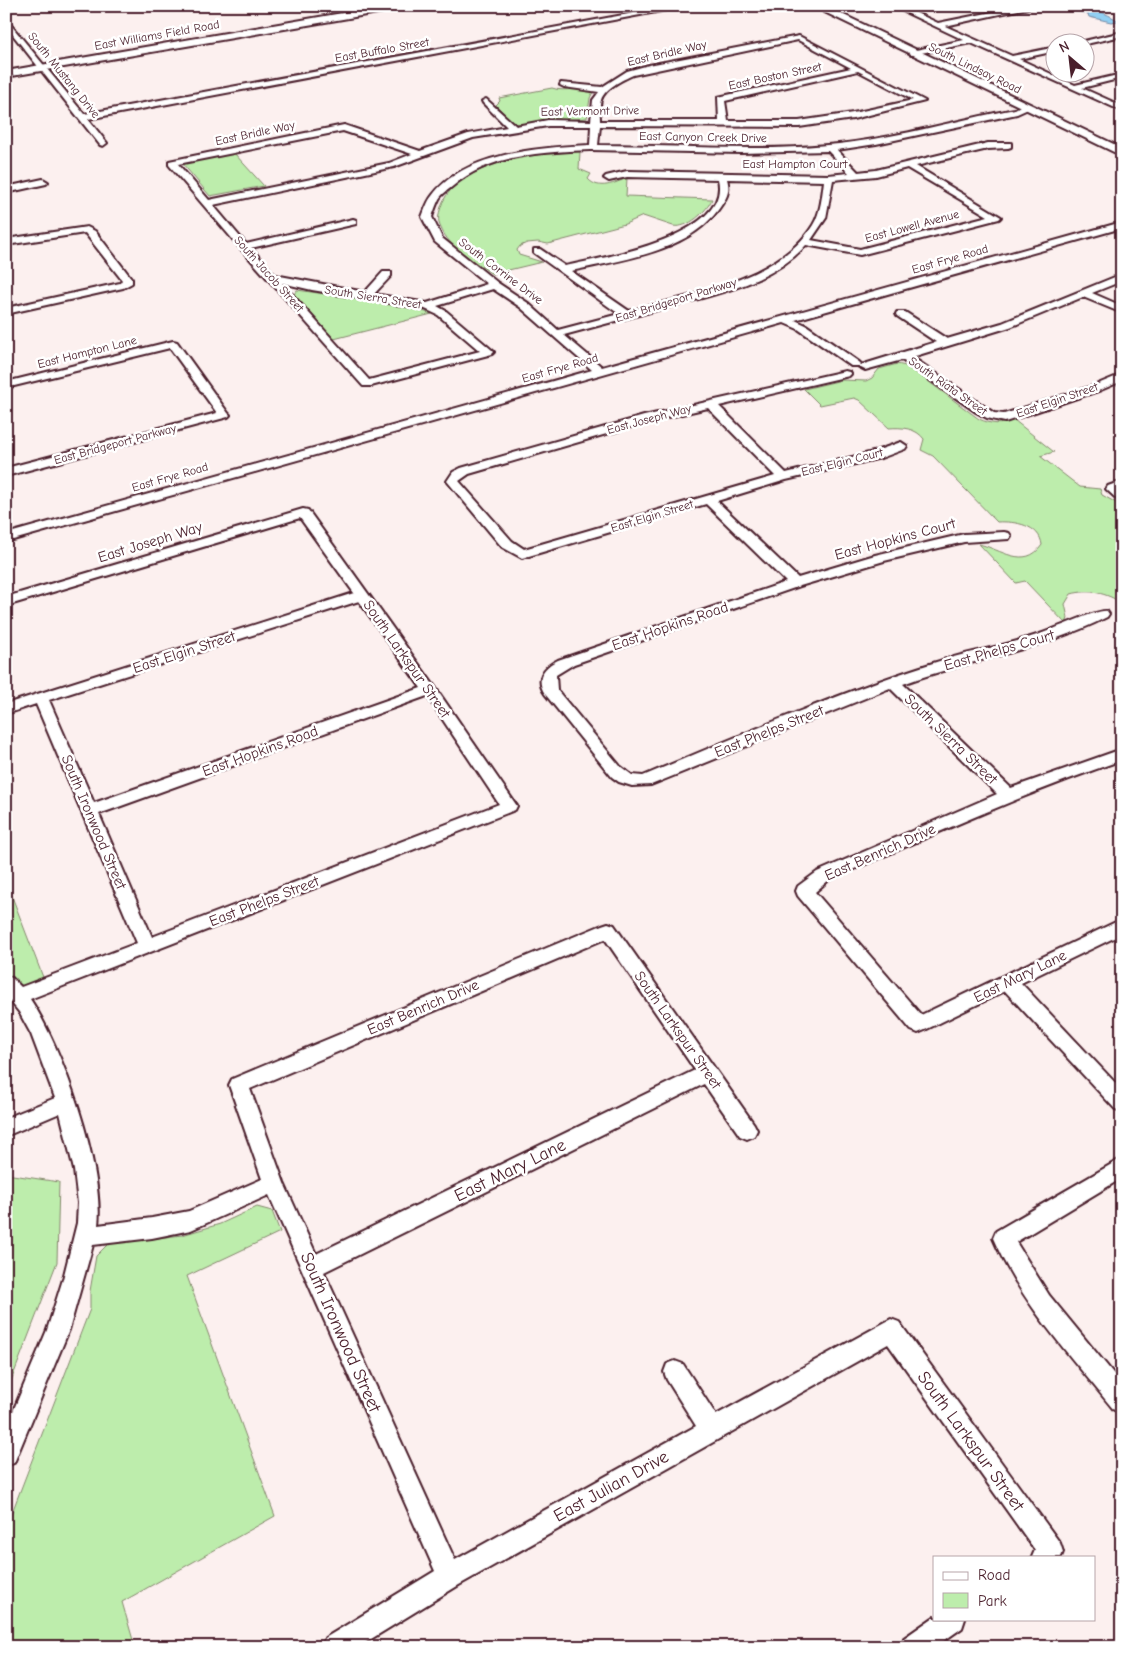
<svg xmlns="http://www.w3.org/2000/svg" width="1128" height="1653" font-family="'Comic Neue',sans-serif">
	<rect width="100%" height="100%" fill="#fcf0ef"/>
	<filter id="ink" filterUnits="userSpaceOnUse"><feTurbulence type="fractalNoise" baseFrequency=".02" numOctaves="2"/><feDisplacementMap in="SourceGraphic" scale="10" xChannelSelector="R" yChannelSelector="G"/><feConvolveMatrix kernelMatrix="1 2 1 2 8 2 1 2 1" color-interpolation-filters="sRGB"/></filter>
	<g filter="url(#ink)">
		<!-- green -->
		<path fill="#bdedac" stroke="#84866c" d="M552,88C565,93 581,85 593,92L590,98L587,118L520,124L514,123L496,105L500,101L499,98Z
			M557,152H580L579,169L591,174L588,179C599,191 615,183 627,178L626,196L712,199C707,211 688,229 673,226C663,223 653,219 643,216L625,224L548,244L538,242L527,243L520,246L517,250L519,255L542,262L492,274C475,261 449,248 441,228C438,223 438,216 440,210C450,167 521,157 557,152Z
			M234,153L264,186L210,196L182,163Z
			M297,290L403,305L432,314L334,339L294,294Z
			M897,364L906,366L921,376L979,419C991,424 1001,426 1014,420L1054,452L1040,456L1080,487L1100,489L1102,495L1122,506V603C1106,593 1090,589 1071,594L1065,604L1068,618L1066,624L1025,581L1016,583L979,544C1000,549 1025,570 1042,545C1040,525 1015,521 997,522L933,456L921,450L924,439C916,428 902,427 889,428L859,400L854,398L820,405L804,389L842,380L866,381L872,378L879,369Z
			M6,881L46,985L19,996L6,983Z
			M6,1174L59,1182L57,1262L6,1394Z
			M257,1207L272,1211L280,1232L187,1276L275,1516L122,1602L135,1647H6V1528L90,1309V1291L96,1256L108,1244L182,1235L220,1224Z"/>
		<!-- water -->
		<path fill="#92d0f3" stroke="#7589a3" d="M1074,6C1089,6 1106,13 1119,21L1111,22L1089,17L1088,14L1068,9Z"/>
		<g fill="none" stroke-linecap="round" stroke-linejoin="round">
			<defs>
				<path id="minor" d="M672,6H688L88,119L107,143L103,146L100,145L6,26V19L84,114Z
					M892,6H901L938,23L1022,6H1037L945,26L1012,56L1056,47V51L1019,59L1075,85L1122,74V78L1082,88L1122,106V111L971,43L911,55V51L964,40Z
					M1122,32V36L1086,44L1080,42Z
					M799,36L925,101L853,119L799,127L600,126L598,145C675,145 751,152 827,145C890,140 952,121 1015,109L1022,105H1028V109L1017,114L876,144L837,150L858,172L876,170L988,143H1011V147L1008,148L988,149L916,166L1001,217L999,219L860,255L806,245C773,282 718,294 672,306C636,316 600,325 564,335L602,367L1122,222V228L795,320L806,325L859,362L861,364L859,366H851L798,329L784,323L6,542V534L592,370L520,307L493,289L437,306L446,311L492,350L494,352L492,354L371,386H363L241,249L169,165V161L344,125L420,151L468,134L507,127L483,103L482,101L486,99L516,126L548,120L591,121L593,100L599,92L564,87L560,85L561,83L602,87L627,71L649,65ZM798,40L851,68L718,97L719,121H600C600,115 599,106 601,100C605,88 622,80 633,75ZM858,71L913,100L853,113L799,121H728L725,101ZM548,126H591L590,145C541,147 463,153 432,196C427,202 425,210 422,217L435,242L487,284L427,303L374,294L391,276V272H383L365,292L275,275L251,248L356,224V220L353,219L246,244L213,205L394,167L473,138ZM343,131L412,154L389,163L209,200L178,164ZM591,150L741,153L828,151L849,173L828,175L627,171L606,176L604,178L609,181L627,177L718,179C732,236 602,258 565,266L540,249H534V253L619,314L558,330L528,303L498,283L442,238L432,217C434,211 436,205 439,199C442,194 448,190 453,186C489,154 544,152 591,150ZM907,168L988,216L860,249L811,240L826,218L833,180L876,176ZM727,179L824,181C822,195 821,212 813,225C779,280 687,296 629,311L571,271C620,260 686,253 718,210C726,199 731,192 727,179ZM282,283L312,290L425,309L438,315L480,351L369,380Z
					M43,179L48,182L46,184L6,193V187Z
					M87,227L95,231L132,279V283L123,288L6,314V308L120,283L122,280L85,233L6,245V239Z
					M1122,274V281L1092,293L1122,306V313L1083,297L1010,327L912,357L994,413L1004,414L1093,386L1122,374V381L1101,390L1005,422L987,418L976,412L902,360L865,370L859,367L861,365L936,342L897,316L896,314L897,312H905L947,339L1002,323Z
					M173,341L177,342L228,413L230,415L228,417L6,476V468L217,413L170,348L6,388V382Z
					M845,371L849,372L851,374L849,376L719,406L786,473L873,452L901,442L907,446L905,449L881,458L786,480L717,501L798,578L875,555L964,534L1004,532L1009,533L1011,536L1009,539L964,542L884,561L800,586L574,664L556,675L557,690L620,766L632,775L643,776C739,736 835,694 933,663C968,652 1005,646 1040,634C1053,630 1098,609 1107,611L1109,614L1107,617C1043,650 970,659 903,684L1011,788L1122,749V760C1022,794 926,838 829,880L815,892L921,1015L1122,919V934L1021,983L1122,1090V1111L1115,1109L1005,991L925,1030L918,1033L911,1030L798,896L796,891L798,886L817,872L997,794L890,688L651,785L632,786L619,782L612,777L545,694C535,679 543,667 558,660L786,582L706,504L522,558L502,547L447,481L453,472L461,468L644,416ZM708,408L775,476L524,549L512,541L459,481L469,474L651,421Z
					M1122,481V501L1118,500L1106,489L1108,486Z
					M303,509L308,510L435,687L517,806L515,810L30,999C62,1046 105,1169 98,1225L152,1218L189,1211L262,1179L229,1085L232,1079L602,925L608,923L614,925L754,1124L757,1130L754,1136L747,1139L740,1136L704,1084L324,1272L455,1560L696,1426L667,1380L664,1372L667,1364L675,1361L683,1364L716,1415L891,1319L899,1322L1060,1543L1063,1552L1061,1557H1032L1035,1550L888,1344L459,1585L358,1647H321L325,1638L435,1571L269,1195L191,1230L152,1238L93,1245L69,1330L14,1463L6,1466V1428L47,1330L63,1279L77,1223L78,1203L74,1170L60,1113L6,1136V1118L55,1098L31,1034L19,1012L6,996V976L12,978L21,987L137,943L36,704L6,714V704L354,593L300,518L6,606V597ZM359,601L421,688L94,803L49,700ZM427,696L499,804L152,937L99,814ZM605,939L695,1070L316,1254L284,1183L250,1089Z
					M1122,1158V1178L1016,1242L1049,1295L1122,1384V1413L1114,1410C1070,1355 1021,1303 993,1238L996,1231Z
					M934,1617V1619H965L962,1628L935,1647H900L904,1638Z"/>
				<path id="major" d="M383,6H406L401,9L6,77V71Z
					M812,6H825L1122,148V156Z"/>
			</defs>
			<!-- minor casing -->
			<use href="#minor" stroke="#4a1f2b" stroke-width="4"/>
			<!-- major casing -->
			<use href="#major" stroke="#4a1f2b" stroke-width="4"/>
			<!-- minor -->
			<use href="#minor" fill="#fff" fill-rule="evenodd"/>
			<!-- major -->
			<use href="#major" fill="#fff" fill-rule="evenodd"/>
		</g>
	</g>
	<g text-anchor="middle" stroke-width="5" stroke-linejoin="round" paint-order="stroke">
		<!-- far-street labels -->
		<g font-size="12" fill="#4a1f2b" stroke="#fff">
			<text transform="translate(157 35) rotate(-10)" y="4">East Williams Field Road</text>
			<text transform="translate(382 50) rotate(-10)" y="4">East Buffalo Street</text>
			<text transform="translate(667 53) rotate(-13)" y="4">East Bridle Way</text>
			<text transform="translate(975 68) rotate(26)" y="4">South Lindsay Road</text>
			<text transform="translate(64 75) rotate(51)" y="4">South Mustang Drive</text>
			<text transform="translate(775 76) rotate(-12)" y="4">East Boston Street</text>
			<text transform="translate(590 111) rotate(-1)" y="4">East Vermont Drive</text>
			<text transform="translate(255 133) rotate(-12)" y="4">East Bridle Way</text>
			<text transform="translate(703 137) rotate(1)" y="4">East Canyon Creek Drive</text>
			<text x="795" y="168">East Hampton Court</text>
			<text transform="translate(912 226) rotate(-15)" y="4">East Lowell Avenue</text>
			<text transform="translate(950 259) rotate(-16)" y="4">East Frye Road</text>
			<text transform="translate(501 271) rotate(37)" y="4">South Corrine Drive</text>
			<text transform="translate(269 274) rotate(48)" y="4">South Jacob Street</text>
			<text transform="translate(373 297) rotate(9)" y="4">South Sierra Street</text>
			<text transform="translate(676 300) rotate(-17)" y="4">East Bridgeport Parkway</text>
			<text transform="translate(87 352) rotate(-14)" y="4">East Hampton Lane</text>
			<text transform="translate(560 368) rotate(-16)" y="4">East Frye Road</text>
			<text transform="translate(948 386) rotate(35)" y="4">South Riata Street</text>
			<text transform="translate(1057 400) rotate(-19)" y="4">East Elgin Street</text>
			<text transform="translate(649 419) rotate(-15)" y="4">East Joseph Way</text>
			<text transform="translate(115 444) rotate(-15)" y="4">East Bridgeport Parkway</text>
			<text transform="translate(842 462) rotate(-14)" y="4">East Elgin Court</text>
			<text transform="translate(170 477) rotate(-16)" y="4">East Frye Road</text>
			<text transform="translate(652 516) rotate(-17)" y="4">East Elgin Street</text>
		</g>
		<!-- street labels -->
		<g font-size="15" fill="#4a1f2b" stroke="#fff">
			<text transform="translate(895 539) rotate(-15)" y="5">East Hopkins Court</text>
			<text transform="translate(150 542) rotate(-17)" y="5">East Joseph Way</text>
			<text transform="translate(670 626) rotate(-19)" y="5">East Hopkins Road</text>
			<text transform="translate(999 650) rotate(-16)" y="5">East Phelps Court</text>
			<text transform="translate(184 652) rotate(-18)" y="5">East Elgin Street</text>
			<text transform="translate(407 659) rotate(55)" y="5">South Larkspur Street</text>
			<text transform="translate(769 731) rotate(-22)" y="5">East Phelps Street</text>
			<text transform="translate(951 739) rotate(44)" y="5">South Sierra Street</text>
			<text transform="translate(260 751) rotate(-20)" y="5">East Hopkins Road</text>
			<text transform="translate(94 822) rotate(67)" y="5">South Ironwood Street</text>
			<text transform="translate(880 852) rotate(-24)" y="5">East Benrich Drive</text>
			<text transform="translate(264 901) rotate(-21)" y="5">East Phelps Street</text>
			<text transform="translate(1020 976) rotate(-26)" y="5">East Mary Lane</text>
			<text transform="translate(423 1007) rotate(-23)" y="5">East Benrich Drive</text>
			<text transform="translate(678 1030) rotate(55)" y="5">South Larkspur Street</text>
		</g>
		<!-- near-street labels -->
		<g font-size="18" fill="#4a1f2b" stroke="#fff">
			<text transform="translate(510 1170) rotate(-26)" y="6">East Mary Lane</text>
			<text transform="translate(341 1332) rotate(66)" y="6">South Ironwood Street</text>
			<text transform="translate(971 1441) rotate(54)" y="6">South Larkspur Street</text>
			<text transform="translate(611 1486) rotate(-29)" y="6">East Julian Drive</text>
		</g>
	</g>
	<!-- margin -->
	<rect width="1128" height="1653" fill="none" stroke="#fff" stroke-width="25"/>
	<rect x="12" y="12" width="1103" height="1628" fill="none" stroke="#4a1f2b" stroke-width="2" filter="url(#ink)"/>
	<!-- legend -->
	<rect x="933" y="1556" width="162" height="65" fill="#ffffff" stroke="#b7a5aa"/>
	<rect x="943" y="1572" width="25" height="8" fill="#ffffff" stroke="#b7a5aa"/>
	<text x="978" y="1580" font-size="15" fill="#4a1f2b">Road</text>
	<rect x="943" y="1593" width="25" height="15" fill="#bdedac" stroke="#b7a5aa"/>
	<text x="978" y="1606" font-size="15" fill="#4a1f2b">Park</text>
	<!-- north arrow -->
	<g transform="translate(1070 58) rotate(332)"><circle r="24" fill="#ffffff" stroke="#b7a5aa"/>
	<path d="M0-4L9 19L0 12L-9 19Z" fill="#4a1f2b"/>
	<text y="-8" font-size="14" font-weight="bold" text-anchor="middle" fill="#4a1f2b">N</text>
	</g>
</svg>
